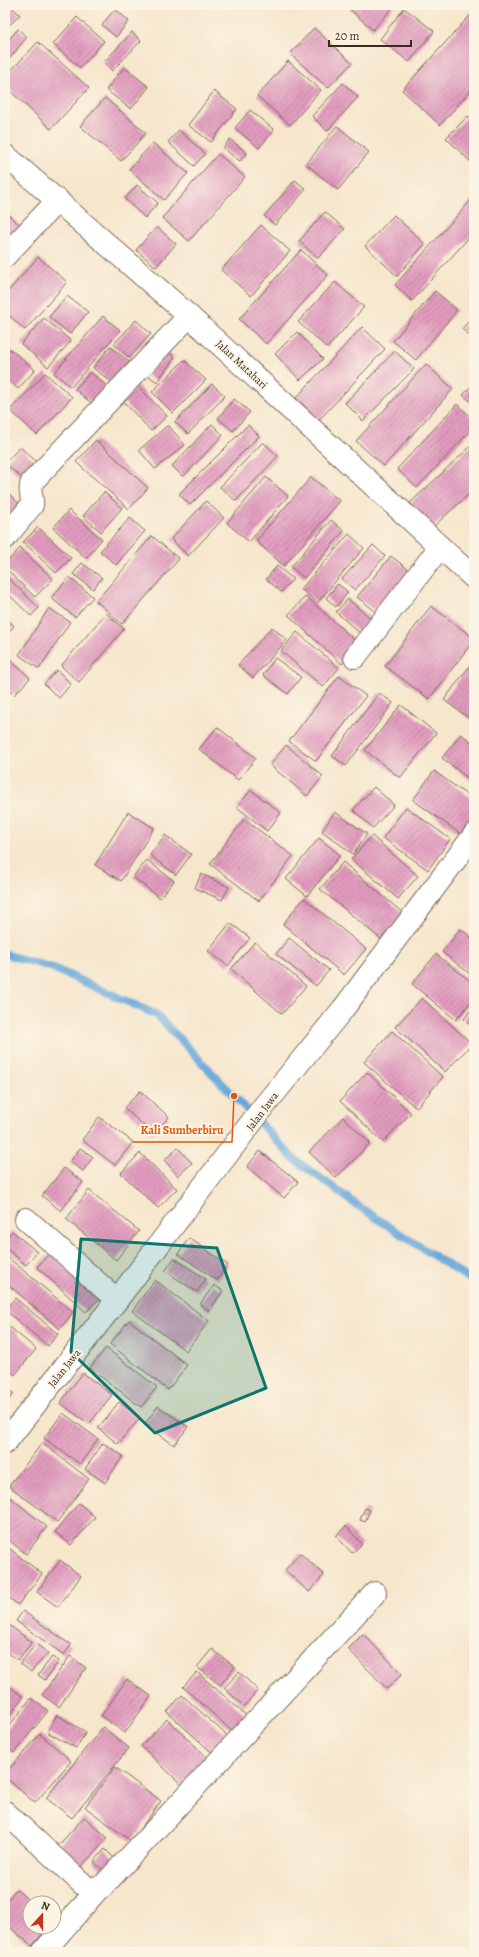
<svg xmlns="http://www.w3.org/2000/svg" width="479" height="1957" font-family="Alegreya,serif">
	<defs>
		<pattern id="building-hatch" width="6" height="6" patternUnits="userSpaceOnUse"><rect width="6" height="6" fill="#e19bbe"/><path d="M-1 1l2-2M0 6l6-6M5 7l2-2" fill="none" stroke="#b87f9a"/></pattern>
	</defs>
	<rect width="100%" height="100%" fill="#fcf5e5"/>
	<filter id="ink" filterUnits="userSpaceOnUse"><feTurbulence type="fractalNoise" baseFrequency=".025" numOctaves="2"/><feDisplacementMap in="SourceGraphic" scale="8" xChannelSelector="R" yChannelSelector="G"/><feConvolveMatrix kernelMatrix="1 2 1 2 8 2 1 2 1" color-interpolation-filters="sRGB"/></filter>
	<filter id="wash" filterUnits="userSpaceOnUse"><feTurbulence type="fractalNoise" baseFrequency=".012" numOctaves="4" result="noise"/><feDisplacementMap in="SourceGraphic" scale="16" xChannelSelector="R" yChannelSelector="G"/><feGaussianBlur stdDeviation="0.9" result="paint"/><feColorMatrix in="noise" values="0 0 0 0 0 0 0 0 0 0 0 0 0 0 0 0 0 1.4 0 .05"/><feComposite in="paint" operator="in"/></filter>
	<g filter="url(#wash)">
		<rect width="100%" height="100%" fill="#f6e6cc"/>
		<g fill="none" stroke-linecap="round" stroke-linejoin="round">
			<!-- stream -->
			<path stroke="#66a7da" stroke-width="8" d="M5,954L53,968L157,1015L293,1158L358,1206L474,1282"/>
		</g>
		<g id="blocks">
			<!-- building -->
			<path fill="url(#building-hatch)" d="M5,5H10L20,15L5,29Z
				M345,5H395L373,30Z
				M404,8L434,31L409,62L380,39Z
				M115,9L129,21L116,37L102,25Z
				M474,11V87L440,125L402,90Z
				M77,17L104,41L80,68L53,44Z
				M314,28L352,63L328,88L290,54Z
				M18,29L27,37L5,64V44Z
				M132,32L141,41L112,71L104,62Z
				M38,42L89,88L51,129L5,86V77Z
				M288,61L321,90L290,125L257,96Z
				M124,67L149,87L131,109L106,90Z
				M343,83L358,97L327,131L312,116Z
				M214,91L237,109L211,142L188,125Z
				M105,98L146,133L121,161L80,126Z
				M250,110L274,130L259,148L235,128Z
				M468,116L474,122V165L446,138Z
				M337,126L369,152L338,190L306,164Z
				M179,130L205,154L194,166L168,142Z
				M230,139L247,153L240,161L223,148Z
				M153,143L188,173L164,200L129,169Z
				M218,154L245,177L189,241L162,218Z
				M295,180L306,189L275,225L264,216Z
				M137,185L158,203L145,218L125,199Z
				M474,197V232L412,301L395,285Z
				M5,212L21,226L5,243Z
				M325,212L345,229L318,258L299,241Z
				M394,215L425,244L397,276L365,246Z
				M261,225L290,251L251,296L221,270Z
				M157,227L176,244L156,267L136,250Z
				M301,250L328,275L266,344L239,319Z
				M38,257L67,282L25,330L5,312V295Z
				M335,282L364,307L327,348L298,322Z
				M435,291L457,310L416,360L393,341Z
				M67,296L88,312L70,334L49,317Z
				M474,315V339L462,329Z
				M103,316L120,330L71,387L54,373Z
				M44,318L71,341L48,367L21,344Z
				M136,320L151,334L129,358L114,344Z
				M362,327L385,349L319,420L296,398Z
				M297,332L323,359L300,380L275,354Z
				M110,346L129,362L113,383L93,368Z
				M10,349L35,370L18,389L5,377V355Z
				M163,349L175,357L157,382L146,374Z
				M395,351L414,369L363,421L345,403Z
				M184,360L206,380L173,413L152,392Z
				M426,364L453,389L384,466L356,441Z
				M90,372L114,392L99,410L75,389Z
				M45,373L72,397L37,435L10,410Z
				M474,383V404L463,395Z
				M212,384L225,396L188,434L175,422Z
				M138,386L167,416L151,431L122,400Z
				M234,399L250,412L233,431L218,418Z
				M457,404L474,420V427L417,488L397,469Z
				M212,424L223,435L183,477L172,466Z
				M168,425L185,445L155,469L139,450Z
				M248,425L259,436L190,505L179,494Z
				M96,440L148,488L129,509L76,462Z
				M263,442L278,456L236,501L220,487Z
				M471,446L474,449V489L432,528L410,503Z
				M20,447L40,465L25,481L5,463Z
				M266,477L288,496L249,542L227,523Z
				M311,477L340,501L284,566L256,541Z
				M5,490L25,509L5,523Z
				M104,492L122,508L101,532L83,516Z
				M206,501L224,518L188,556L171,539Z
				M69,510L102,539L86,558L53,528Z
				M130,518L145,531L116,565L100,551Z
				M331,520L344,531L304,578L291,567Z
				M38,527L71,558L56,573L23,542Z
				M349,534L364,548L317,603L301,589Z
				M152,536L179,559L122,624L96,601Z
				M373,545L385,556L355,590L342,579Z
				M20,548L53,579L35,597L5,568V564Z
				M391,556L414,574L380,615L357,597Z
				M82,563L102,578L93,589L73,574Z
				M277,566L293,579L281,592L266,579Z
				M7,577L39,608L31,616L5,591V579Z
				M69,577L93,597L75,617L51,598Z
				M338,584L348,592L336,607L326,598Z
				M306,596L360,645L342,664L288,615Z
				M348,599L375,622L362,635L336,612Z
				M431,606L474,638V640L429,699L385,666Z
				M49,608L70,622L39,669L19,655Z
				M106,613L124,629L79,682L61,666Z
				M5,617L14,626L5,636Z
				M272,627L287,640L253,678L238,665Z
				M297,632L339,668L323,687L281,651Z
				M5,655L30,678L14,695L5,687Z
				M275,658L301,677L288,694L263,675Z
				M474,660V714L470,719L444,700Z
				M57,670L71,684L59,698L44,684Z
				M339,676L366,696L316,761L289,741Z
				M379,693L393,703L346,766L332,756Z
				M401,705L436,733L400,778L365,750Z
				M217,727L256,758L238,780L199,749Z
				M461,734L474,744V783L442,758Z
				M286,745L323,776L307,796L270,765Z
				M434,771L474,800V819L462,835L413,800Z
				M374,787L394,805L373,828L353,810Z
				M251,790L281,813L267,831L237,807Z
				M406,807L450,839L428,870L383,838Z
				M128,812L154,828L121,881L95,865Z
				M335,812L367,834L353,854L322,831Z
				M244,819L293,856L259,901L210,864Z
				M165,835L191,854L176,875L150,855Z
				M372,836L418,876L398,899L351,859Z
				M319,838L340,855L307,896L286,879Z
				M147,860L174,881L160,898L133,877Z
				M343,862L404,914L382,940L320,889Z
				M201,874L229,887L222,900L195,888Z
				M304,898L366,949L344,975L283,924Z
				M230,923L250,938L228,966L208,951Z
				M461,929L474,940V977L442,952Z
				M289,938L329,970L316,986L276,954Z
				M255,942L306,986L282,1014L231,969Z
				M436,954L474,984V998L456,1020L412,984Z
				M422,998L472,1044L445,1072L395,1027Z
				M474,1006V1028L464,1019Z
				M392,1031L443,1077L416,1108L364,1062Z
				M367,1072L411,1113L383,1142L340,1101Z
				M140,1091L169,1117L153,1134L124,1108Z
				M99,1117L133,1142L115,1165L82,1140Z
				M343,1117L370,1143L336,1178L309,1152Z
				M80,1148L93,1157L83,1171L70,1162Z
				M178,1148L192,1163L178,1176L164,1160Z
				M260,1151L298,1182L284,1198L247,1167Z
				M140,1153L177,1189L158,1208L121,1173Z
				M64,1168L83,1182L61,1211L42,1196Z
				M89,1190L139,1231L116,1260L66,1219Z
				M12,1231L37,1252L26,1265L5,1247V1240Z
				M189,1238L228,1265L217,1280L178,1254Z
				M50,1253L100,1298L86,1312L37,1267Z
				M5,1255L73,1312L60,1329L5,1282Z
				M174,1258L206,1279L197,1292L165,1271Z
				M155,1280L209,1321L186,1351L132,1311Z
				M214,1285L223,1291L209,1311L200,1304Z
				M15,1298L58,1334L48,1346L5,1310Z
				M129,1320L187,1365L168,1390L110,1344Z
				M5,1323L36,1349L15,1375L5,1366Z
				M106,1348L157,1387L141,1407L90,1368Z
				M83,1373L112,1395L89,1424L60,1403Z
				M5,1386L14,1394L5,1404Z
				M119,1402L140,1418L118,1444L98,1428Z
				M158,1406L188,1427L174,1445L145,1424Z
				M63,1413L98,1439L80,1464L44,1438Z
				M42,1443L89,1479L57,1522L9,1486Z
				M103,1443L123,1456L105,1483L85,1469Z
				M5,1493L47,1527L26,1554L5,1537Z
				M79,1503L95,1517L71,1545L55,1532Z
				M365,1508L370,1510L365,1522L360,1520Z
				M346,1526L362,1544L352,1553L336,1536Z
				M5,1545L42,1574L18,1605L5,1595Z
				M300,1553L324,1575L309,1592L285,1570Z
				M60,1560L81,1576L58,1607L37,1592Z
				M23,1611L71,1645L64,1655L16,1621Z
				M5,1622L32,1642L18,1660L5,1651Z
				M363,1634L402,1674L387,1689L348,1649Z
				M36,1644L48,1653L31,1672L20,1663Z
				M212,1649L235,1667L220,1685L197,1667Z
				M70,1656L86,1668L59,1707L42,1695Z
				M52,1657L59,1661L45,1680L38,1675Z
				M197,1672L248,1717L234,1733L183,1687Z
				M239,1672L258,1690L244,1706L224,1688Z
				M127,1679L151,1696L125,1733L101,1716Z
				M5,1683L23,1697L5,1721Z
				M182,1695L233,1741L218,1758L167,1712Z
				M31,1698L48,1711L14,1753L5,1746V1731Z
				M57,1715L86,1732L76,1748L47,1732Z
				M167,1719L213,1763L187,1790L141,1746Z
				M103,1727L129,1748L72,1818L46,1798Z
				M40,1734L71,1761L35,1803L5,1777V1774Z
				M115,1767L161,1801L131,1841L85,1807Z
				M84,1817L108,1838L80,1868L57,1847Z
				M105,1849L116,1860L105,1872L94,1862Z
				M16,1889L32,1903H30V1927H48L32,1946L5,1923V1903Z
				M5,1931L10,1936L5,1941Z"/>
		</g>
	</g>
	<g filter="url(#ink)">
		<use href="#blocks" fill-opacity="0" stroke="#7c6c5b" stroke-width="1"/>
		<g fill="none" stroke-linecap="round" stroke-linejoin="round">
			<defs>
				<path id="street" d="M5,256L58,200
					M5,538L32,505C33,496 28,491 32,482L189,316
					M355,657L440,547
					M26,1219L117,1300
					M5,1812L86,1887L93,1889L102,1887L375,1593
					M43,1952L98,1889"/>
				<path id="secondary" d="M5,155L189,316L474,578
					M5,1443L117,1300L264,1106L343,1009L474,835"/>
			</defs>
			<!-- street casing -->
			<use href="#street" stroke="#7c6c5b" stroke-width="24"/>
			<!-- secondary casing -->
			<use href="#secondary" stroke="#7c6c5b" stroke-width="24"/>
			<!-- street -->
			<use href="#street" stroke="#fff" stroke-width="22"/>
			<!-- secondary -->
			<use href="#secondary" stroke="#fff" stroke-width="22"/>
		</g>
	</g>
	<!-- marked area -->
	<path fill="#0f766e" fill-opacity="0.2" stroke="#0f766e" stroke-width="3" stroke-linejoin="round" d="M81,1239L217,1248L266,1388L155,1433L71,1352Z"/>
	<g text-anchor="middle" stroke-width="4" stroke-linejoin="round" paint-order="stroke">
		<!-- street labels -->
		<g font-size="11" fill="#3b2a1e" stroke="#fcf5e5">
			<text transform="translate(242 364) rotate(43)" y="4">Jalan Matahari</text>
			<text transform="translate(262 1111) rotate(-53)" y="4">Jalan Jawa</text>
			<text transform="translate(64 1368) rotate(-52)" y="4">Jalan Jawa</text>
		</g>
	</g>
	<!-- callouts -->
	<path fill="none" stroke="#df570d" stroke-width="1.5" d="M234 1096L232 1142H133"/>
	<circle fill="#df570d" stroke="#fcf5e5" stroke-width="1.5" cx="234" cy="1096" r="4"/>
	<g font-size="12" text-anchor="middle" font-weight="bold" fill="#df570d" stroke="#fcf5e5" stroke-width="4" stroke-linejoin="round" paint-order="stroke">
		<text x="182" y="1134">Kali Sumberbiru</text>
	</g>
	<!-- margin -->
	<rect width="479" height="1957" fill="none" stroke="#fcf5e5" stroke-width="20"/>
	<!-- north arrow -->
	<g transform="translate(42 1915) rotate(21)"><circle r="19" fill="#fcf5e5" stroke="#afa495"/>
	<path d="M0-3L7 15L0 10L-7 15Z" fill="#c8321e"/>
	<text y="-6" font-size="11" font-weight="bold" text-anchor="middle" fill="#3b2a1e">N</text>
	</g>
	<!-- scale -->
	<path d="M329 40v6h82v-6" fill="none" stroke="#3b2a1e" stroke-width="2"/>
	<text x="335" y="40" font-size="12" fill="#3b2a1e" stroke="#fcf5e5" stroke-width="3" paint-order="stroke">20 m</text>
</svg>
